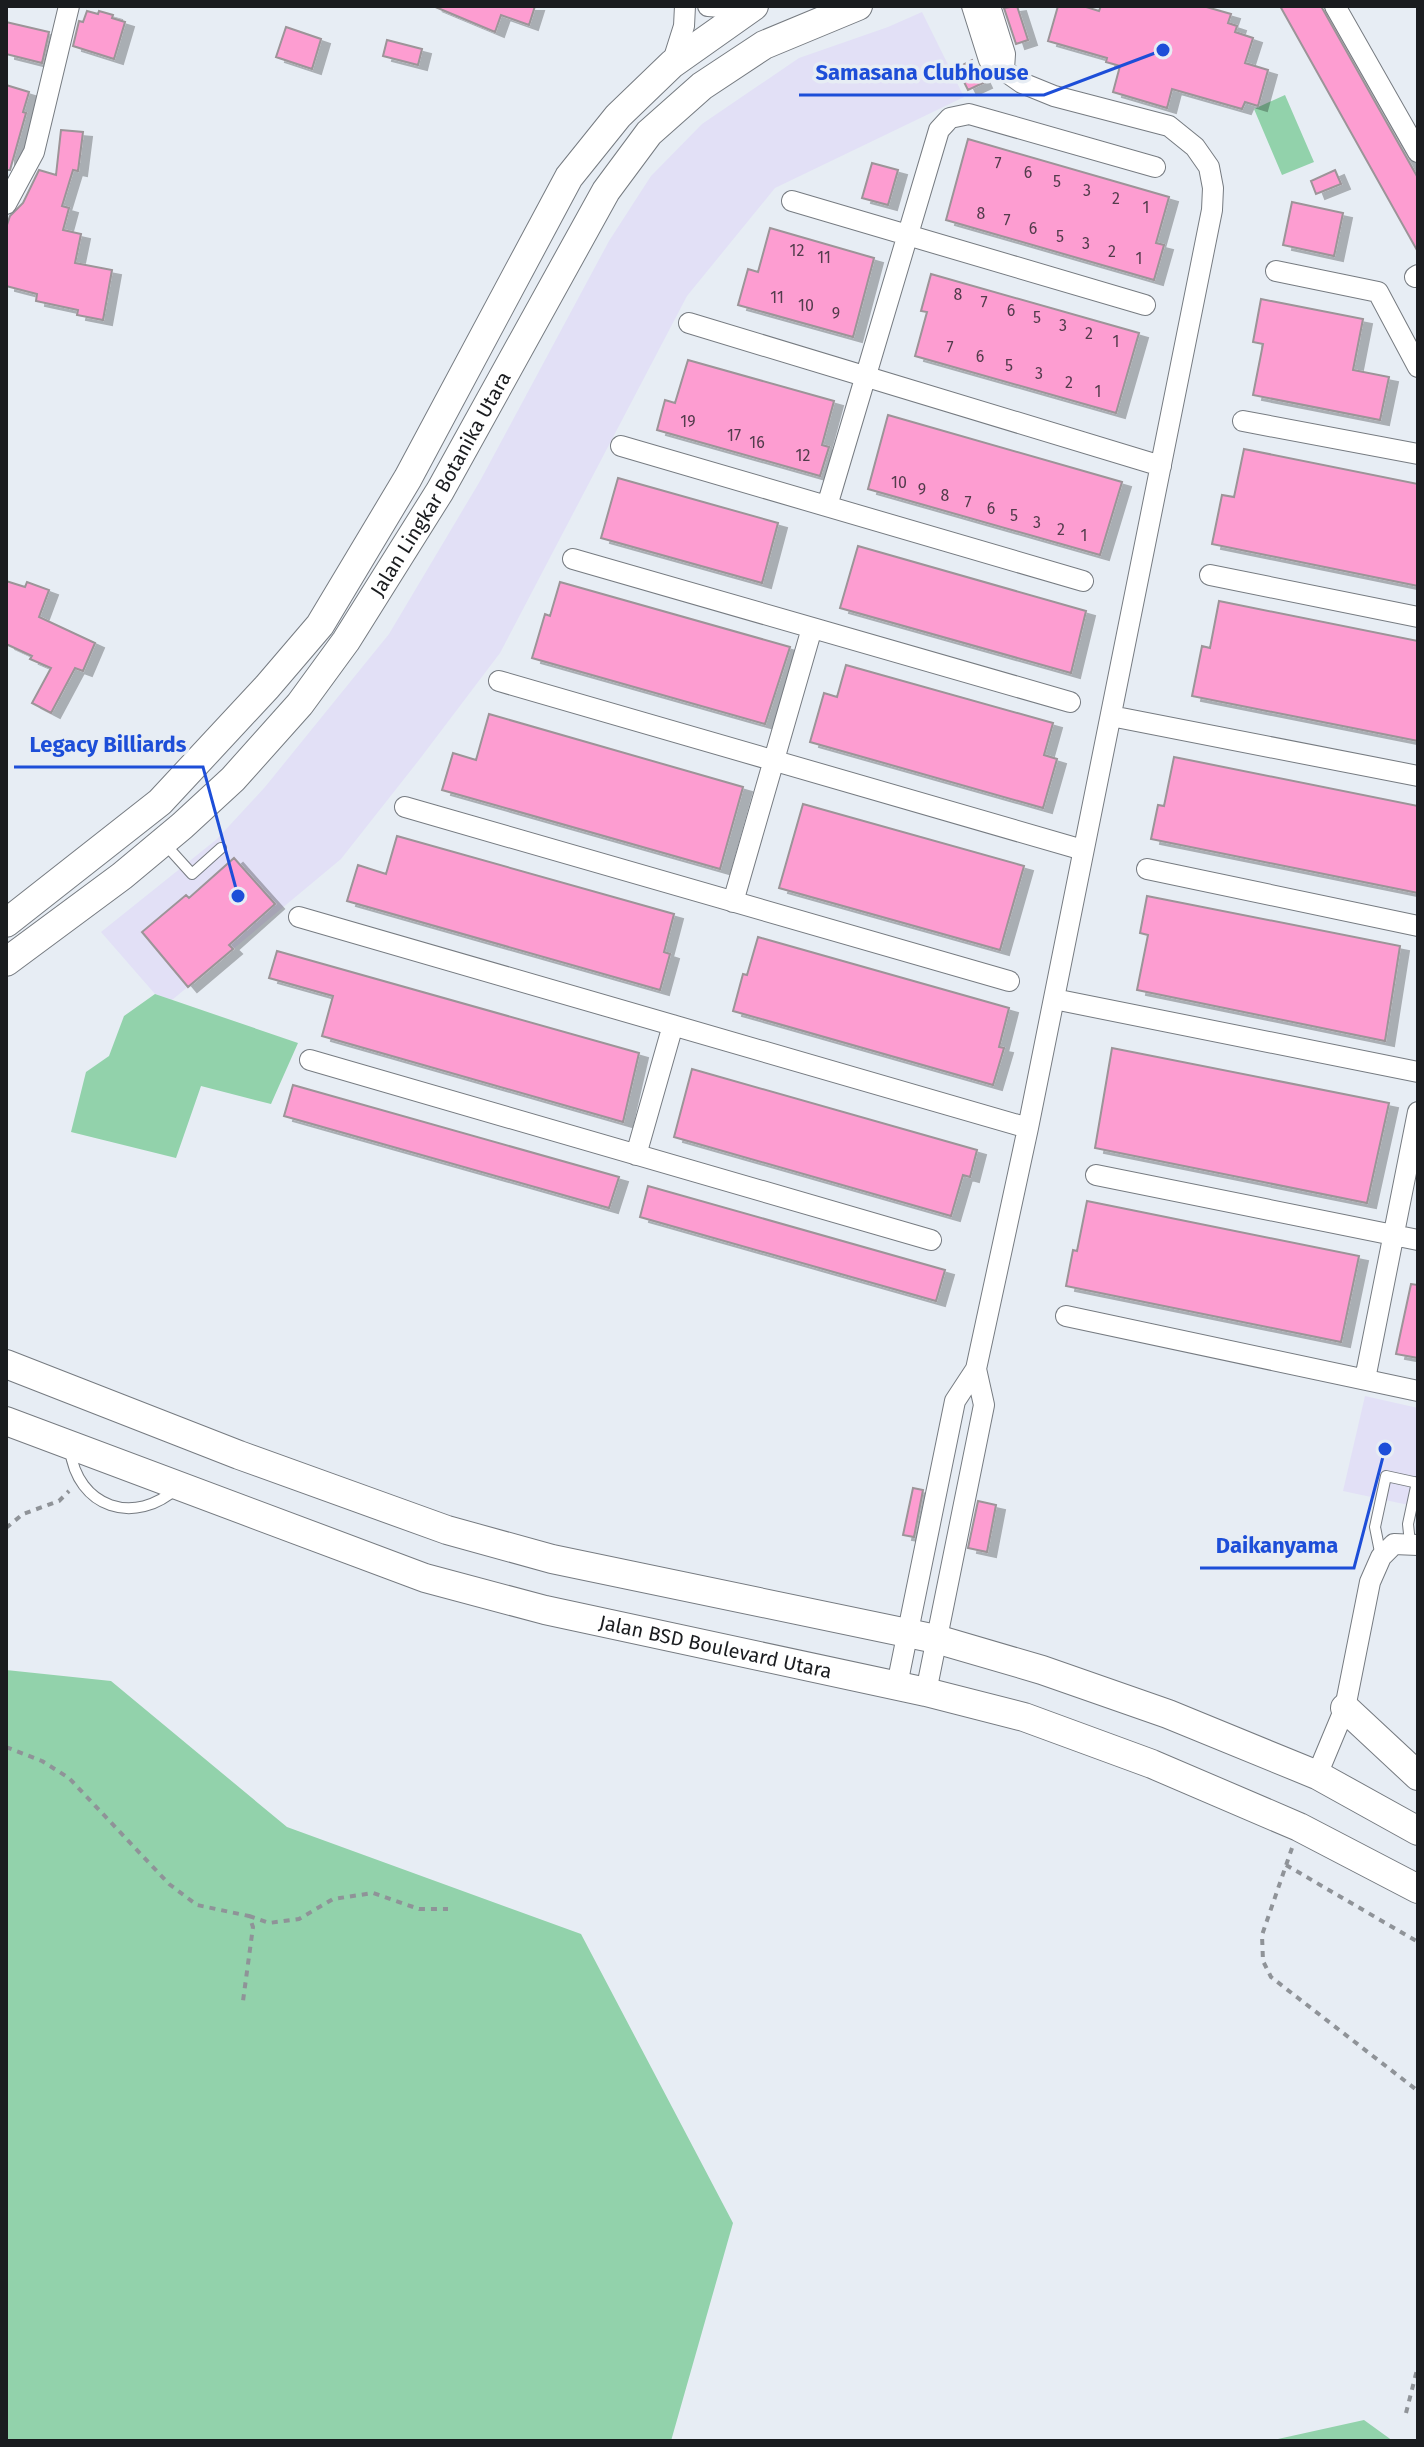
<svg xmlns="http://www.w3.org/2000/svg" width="1424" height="2447" font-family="'Fira Sans',sans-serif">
	<defs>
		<filter id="shadow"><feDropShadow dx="9" dy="5" stdDeviation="0" flood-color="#0004"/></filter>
	</defs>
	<rect width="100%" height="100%" fill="#e7edf4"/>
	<!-- commercial -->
	<path fill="#e2e0f6" d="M922,12L964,97L775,188L687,296L500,653L419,760L341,859L172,1000L155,994L101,932L217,839L265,787L389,634L480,481L609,241L651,176L702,124L799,58L888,27Z
		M1365,1396L1418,1408V1507L1343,1491Z"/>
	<!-- green -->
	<path fill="#92d2ab" d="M1285,95L1314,162L1282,175L1254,109Z
		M155,994L298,1043L271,1104L201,1086L176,1158L71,1132L86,1072L109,1056L124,1016Z
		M6,1670L111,1681L287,1827L581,1934L733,2223L671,2441H6Z
		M1364,2420L1393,2441H1269Z"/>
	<!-- building -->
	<path fill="#fd9dd1" stroke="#9c9498" stroke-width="2" filter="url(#shadow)" d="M433,6H535L529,25L501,15L495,32Z
		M1017,6L1028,40L1016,44L1004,8Z
		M1058,6H1083L1099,11L1101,6H1203L1231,14L1228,23L1237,26L1235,32L1253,38L1245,63L1268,70L1258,106L1245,102L1242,109L1172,89L1167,108L1113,92L1120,66L1106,62L1107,58L1048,41Z
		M1280,6H1321L1418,178V252Z
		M87,11L98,14L99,11L113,15L112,18L125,22L114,59L73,46L79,21L83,22Z
		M6,22L49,32L42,63L6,54Z
		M286,27L321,39L312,69L276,57Z
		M387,40L422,49L418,65L383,56Z
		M972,60L983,83L968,90L957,68Z
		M6,85L29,92L23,112L26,113L10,170H6Z
		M61,130L83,132L78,171L73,170L62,206L69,208L63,230L81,234L75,263L112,270L103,320L77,315L78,310L36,301L37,294L6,286V228L10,216L23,203L39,170L56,175Z
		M968,139L1169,197L1156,243L1164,245L1154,280L946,220Z
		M872,163L898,170L888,205L862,198Z
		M1335,170L1341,184L1316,194L1311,181Z
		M1292,202L1343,213L1334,256L1283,245Z
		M770,228L874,258L853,337L738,305L748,269L758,272Z
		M931,274L1139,333L1116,413L915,356L927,312L921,311Z
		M1261,299L1363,319L1353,370L1389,377L1380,420L1253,395L1263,344L1253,342Z
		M688,360L834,401L822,445L829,447L820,476L657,430L665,400L675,403Z
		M888,415L1122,482L1100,555L868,489Z
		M1244,449L1418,484V586L1212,544L1222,495L1234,497Z
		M618,478L778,523L762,583L601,538Z
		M858,546L1086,611L1071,673L840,608Z
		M6,581L25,587L27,582L49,590L39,617L95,643L83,671L75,668L51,713L32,703L51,668L30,659L32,656L6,644Z
		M560,582L790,647L765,724L532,658L545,614L550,616Z
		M1219,601L1418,641V741L1192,696L1202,646L1210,648Z
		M846,665L1053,723L1044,755L1057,759L1043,808L810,742L824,693L837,697Z
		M489,714L743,787L720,869L442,790L453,753L476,760Z
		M1174,757L1418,806V893L1151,839L1158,805L1164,806Z
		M803,804L1024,866L1000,950L779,888Z
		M397,836L674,914L664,952L670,954L660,990L347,901L358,865L386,874Z
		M234,858L275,904L229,945L233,949L188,987L142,932L186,895L189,898Z
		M1147,896L1400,946L1385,1041L1137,990L1148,935L1140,933Z
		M758,937L1009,1008L999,1047L1004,1048L993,1085L733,1011L743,974L747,975Z
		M277,951L639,1053L623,1122L322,1036L333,996L269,978Z
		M1112,1048L1389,1103L1367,1203L1095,1148Z
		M692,1069L977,1150L970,1177L963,1175L951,1216L674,1137Z
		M293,1085L619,1177L609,1208L284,1116Z
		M648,1186L945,1270L936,1301L640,1217Z
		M1087,1201L1359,1256L1341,1342L1066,1286L1073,1250L1077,1251Z
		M1411,1284L1418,1285V1358L1396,1354Z
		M913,1488L923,1490L914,1537L903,1535Z
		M978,1501L996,1505L987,1552L968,1548Z"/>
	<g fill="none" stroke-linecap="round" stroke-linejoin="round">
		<defs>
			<path id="lane" d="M164,843L192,874L221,848
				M70,1449C77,1508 135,1527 178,1487
				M1410,1543L1408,1524L1417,1482
				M1381,1557L1375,1527L1386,1476L1418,1483"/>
			<path id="street" d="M708,6L747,9
				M990,6L1005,54L1004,69
				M1335,6L1418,152
				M672,64L684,26L685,6
				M792,201L1145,305
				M6,204L34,152L69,6
				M1276,271L1378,292L1418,367
				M1415,277L1418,275
				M689,323L1161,466
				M1243,421L1418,454
				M621,446L1083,581
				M827,506L939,130L950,118L969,114L1155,167
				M573,559L1070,702
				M1210,575L1418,617
				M499,681L1083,850
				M1111,716L1418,776
				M405,807L1009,981
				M1147,869L1418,926
				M733,902L812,628
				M299,917L1028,1128
				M1054,999L1418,1072
				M310,1060L931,1240
				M636,1155L673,1025
				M1096,1175L1418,1240
				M1066,1316L1418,1391
				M1365,1379L1418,1112
				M897,1685L955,1401L976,1369L1028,1128L1212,210L1213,188L1209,167L1195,147L1169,126L1054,96L1022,83L989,60L972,6
				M926,1692L984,1405L976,1369
				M1317,1775L1345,1708L1370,1582L1381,1557L1394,1544L1418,1545"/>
			<g id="secondary">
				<path d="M6,923L160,802L267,687L320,625L408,478L569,177L618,116L672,64L754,6"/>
				<path id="s1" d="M6,962L122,876L182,826L233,779L300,704L346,641L440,491L606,191L649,133L702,86L764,45L858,6"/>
				<path d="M6,1364L239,1455L447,1530L552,1559L936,1639L1042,1670L1168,1714L1317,1775L1418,1831"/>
				<path id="s2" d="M6,1421L425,1578L545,1610L926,1692L1024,1717L1152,1764L1299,1827L1418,1889"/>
				<path d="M1345,1708L1418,1776"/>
			</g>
		</defs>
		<!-- lane casing -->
		<use href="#lane" stroke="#767b81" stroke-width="12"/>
		<!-- street casing -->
		<use href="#street" stroke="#767b81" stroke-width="22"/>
		<!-- secondary casing -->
		<use href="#secondary" stroke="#767b81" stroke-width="30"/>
		<!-- path -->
		<path stroke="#8f9398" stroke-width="4" stroke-dasharray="6 6" stroke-linecap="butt" d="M6,1528L23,1514L59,1501L69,1491
			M6,1747L42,1761L69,1778L169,1884L197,1905L249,1916L253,1927L243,2001
			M1292,1848L1262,1935L1263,1961L1271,1977L1418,2091
			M1286,1865L1418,1942
			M249,1916L269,1923L299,1919L333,1899L373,1893L419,1909H448
			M1406,2413L1418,2366"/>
		<!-- lane -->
		<use href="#lane" stroke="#fff" stroke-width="10"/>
		<!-- street -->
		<use href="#street" stroke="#fff" stroke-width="20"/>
		<!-- secondary -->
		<use href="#secondary" stroke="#fff" stroke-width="28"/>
	</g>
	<g text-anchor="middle" stroke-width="7" stroke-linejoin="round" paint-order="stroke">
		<!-- number labels -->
		<g font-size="16" fill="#533c4c">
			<text x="998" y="169">7</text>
			<text x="1028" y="178">6</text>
			<text x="1057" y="187">5</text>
			<text x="1087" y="196">3</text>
			<text x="1116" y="204">2</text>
			<text x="1146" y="213">1</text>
			<text x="981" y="219">8</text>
			<text x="1007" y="226">7</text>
			<text x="1033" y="234">6</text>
			<text x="1060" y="242">5</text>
			<text x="1086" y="249">3</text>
			<text x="797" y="256">12</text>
			<text x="1112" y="257">2</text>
			<text x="824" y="263">11</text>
			<text x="1139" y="264">1</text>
			<text x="958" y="300">8</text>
			<text x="777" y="303">11</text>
			<text x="984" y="308">7</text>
			<text x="806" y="311">10</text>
			<text x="1011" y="316">6</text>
			<text x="836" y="319">9</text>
			<text x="1037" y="323">5</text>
			<text x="1063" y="331">3</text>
			<text x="1089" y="339">2</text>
			<text x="1116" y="347">1</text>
			<text x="950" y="353">7</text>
			<text x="980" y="362">6</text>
			<text x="1009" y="371">5</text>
			<text x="1039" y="379">3</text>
			<text x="1069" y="388">2</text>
			<text x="1098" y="397">1</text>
			<text x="688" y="427">19</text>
			<text x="734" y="441">17</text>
			<text x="757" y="448">16</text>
			<text x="803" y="461">12</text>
			<text x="899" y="488">10</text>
			<text x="922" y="495">9</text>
			<text x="945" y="501">8</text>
			<text x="968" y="508">7</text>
			<text x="991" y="514">6</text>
			<text x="1014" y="521">5</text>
			<text x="1037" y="528">3</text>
			<text x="1061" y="535">2</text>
			<text x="1084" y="541">1</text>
		</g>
		<!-- street labels -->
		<g font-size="20" fill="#1a1c1f" stroke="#e7edf4">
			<text dy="7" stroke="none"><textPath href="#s1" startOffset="654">Jalan Lingkar Botanika Utara</textPath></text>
			<text dy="7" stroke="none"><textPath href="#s2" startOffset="746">Jalan BSD Boulevard Utara</textPath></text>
		</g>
	</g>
	<!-- callouts -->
	<path fill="none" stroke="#1d4ed8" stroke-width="3" d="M1163 50L1044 95H799M238 896L203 767H14M1385 1449L1354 1568H1200"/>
	<g fill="#1d4ed8" stroke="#e7edf4" stroke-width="3">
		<circle cx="1163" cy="50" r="8"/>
		<circle cx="238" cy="896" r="8"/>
		<circle cx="1385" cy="1449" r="8"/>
	</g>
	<g font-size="22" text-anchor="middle" font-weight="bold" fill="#1d4ed8" stroke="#e7edf4" stroke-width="7" stroke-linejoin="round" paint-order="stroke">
		<text x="922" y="80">Samasana Clubhouse</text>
		<text x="108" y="752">Legacy Billiards</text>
		<text x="1277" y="1553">Daikanyama</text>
	</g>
	<!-- border -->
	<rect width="1424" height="2447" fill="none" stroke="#1a1c1f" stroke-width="16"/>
</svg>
